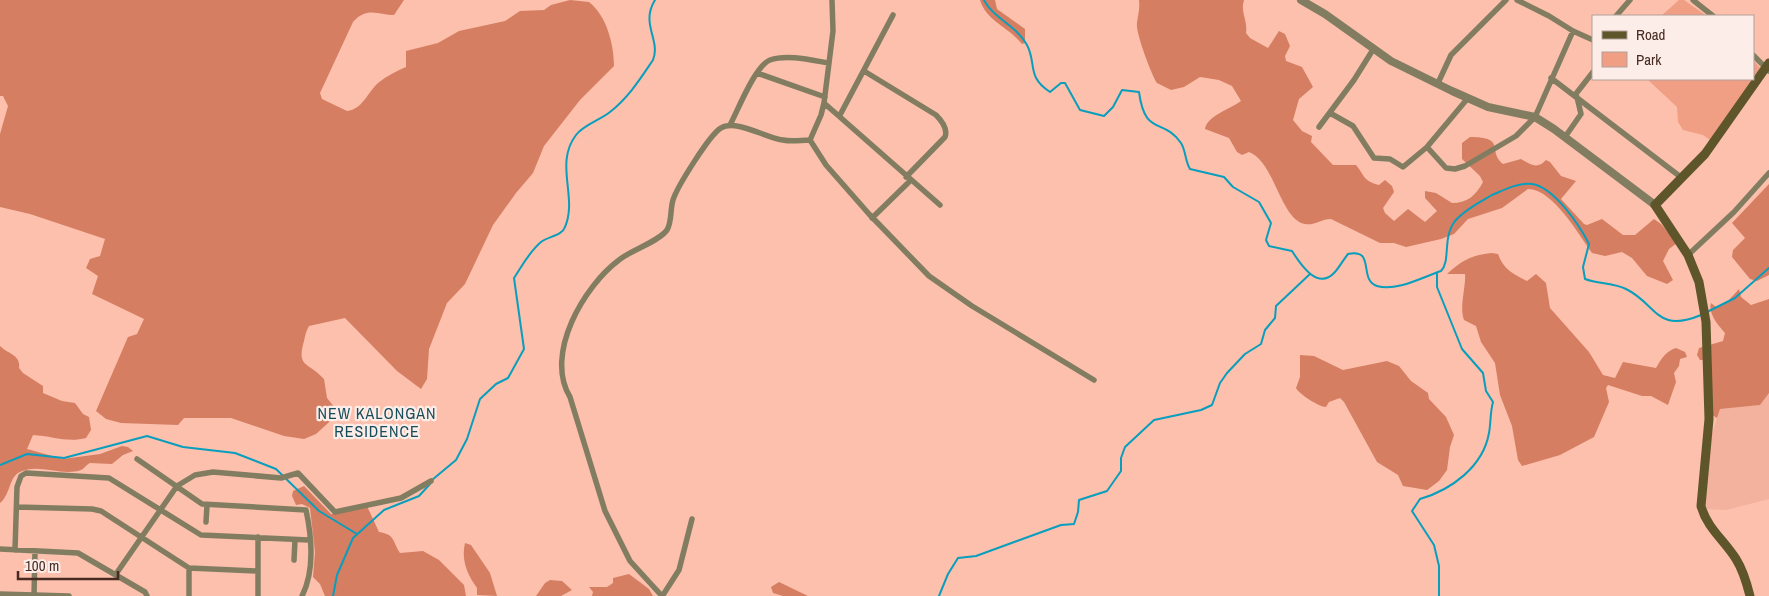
<svg xmlns="http://www.w3.org/2000/svg" width="1769" height="596" font-family="'Archivo Narrow',sans-serif">
	<rect width="100%" height="100%" fill="#fcc0ad"/>
	<!-- built -->
	<path fill="#f2b29d" d="M1769,393V499L1726,510L1707,509L1705,506L1708,464L1712,434L1720,409L1760,405Z"/>
	<!-- green -->
	<path fill="#f09f85" d="M1679,0H1684L1707,16H1661Z
		M1753,60L1762,70L1710,140L1703,135L1683,130L1678,122L1677,107L1647,79H1753Z"/>
	<!-- forest -->
	<path fill="#d57e62" d="M0,0H404L394,15C379,15 367,6 353,22L320,93L322,99L347,111C363,109 367,93 378,83C387,76 396,71 406,67V51L438,43L459,31L505,21L520,11L544,10L551,5L570,0L589,2C607,16 614,45 614,66L580,100L544,146L533,173L516,193L493,225L465,284L447,303L429,349L427,379L421,389L397,371L345,318L309,326C306,331 305,336 304,341C296,368 309,362 324,379L327,398L339,413L316,434L304,439L284,436L231,418H184L178,425L121,423L106,419L96,411L128,337L137,334L144,319L92,294L98,276L86,268L90,259L100,256L105,239L30,214L0,207V134L8,106L3,96H0Z
		M980,0H995L997,9L1025,29V43L1022,44C1009,27 986,21 980,0Z
		M1139,0H1244C1240,12 1248,21 1246,33L1250,38L1268,48L1279,31L1285,34L1290,46L1285,56L1286,61L1302,67L1313,87L1299,99L1293,120L1302,131L1312,136L1311,142L1333,165H1356C1365,176 1363,181 1379,185L1385,180L1392,186L1394,192L1383,208L1385,213L1394,221L1408,209L1425,222L1437,211L1425,198V191L1436,193L1452,203C1468,203 1476,195 1483,182L1480,176L1462,159V143L1470,137C1507,137 1487,151 1503,164L1521,159C1530,164 1537,170 1546,160L1550,162L1561,176L1576,181L1561,199L1584,224L1587,225L1602,219L1623,235H1635L1654,219L1661,224L1677,243L1669,249L1663,261L1673,280L1667,284L1647,276L1632,258L1622,252L1605,256L1592,253C1579,235 1553,189 1528,189L1502,208L1468,219L1454,234L1441,239L1406,247L1394,243H1380L1331,219C1321,219 1314,226 1305,224C1280,219 1275,162 1249,152L1242,155L1237,152L1229,138L1205,129C1207,116 1230,109 1241,101L1232,86L1219,80L1200,77L1184,87L1171,90L1157,83C1152,76 1135,31 1137,23C1138,14 1140,10 1139,0Z
		M1769,184V275L1757,281L1750,279L1732,257L1733,250L1745,238L1732,223Z
		M1492,253L1498,254C1503,269 1513,274 1527,281L1536,274L1546,283L1550,308L1589,352L1603,375L1615,378L1623,362L1656,368C1661,359 1666,351 1676,348L1685,352L1687,357L1680,359L1679,366L1674,373L1676,382L1668,405L1651,396H1642L1608,385L1606,388L1609,402L1594,437L1560,455L1522,466L1518,460L1512,426L1500,395L1495,363L1481,342L1476,326L1464,320C1459,307 1466,288 1465,274H1447C1462,260 1472,255 1492,253Z
		M1739,289L1741,297L1751,305L1769,299V393L1760,405L1720,409L1717,418L1712,415L1708,360H1700L1697,355L1699,348L1723,341L1725,333C1718,325 1708,314 1711,303L1716,307L1728,301Z
		M0,346C8,354 21,355 19,368L23,373L43,386V393L62,401L75,403L83,414L89,417L91,430L86,438C68,443 52,436 33,435L27,449L63,459L100,454L122,446L128,447L133,451L123,455L112,464L90,463C86,465 84,469 81,470C61,477 37,462 18,473C9,479 10,495 0,503Z
		M1300,355L1314,356L1343,370L1387,361L1399,366L1411,381L1428,393L1429,399L1446,417L1454,435L1450,447L1447,470L1439,481L1427,490L1403,486L1398,475L1377,462L1344,402L1340,398L1329,402L1326,407C1319,407 1299,394 1296,388L1300,377Z
		M304,486L331,514H336L342,508L366,504L379,532C396,535 392,541 400,553L423,551L439,560L464,585L466,596H325L320,584L313,577L315,552L310,508L302,504L296,505L292,496L293,491Z
		M465,543L471,545L490,573L497,596L477,595V588C467,574 461,560 465,543Z
		M629,574L649,589L653,596H592L593,592L589,587H607L613,583V578Z
		M550,580L562,581L572,590L561,596H536L545,583Z
		M779,582L808,596H783L773,593L771,587Z"/>
	<g fill="none" stroke-linecap="round" stroke-linejoin="round">
		<!-- stream -->
		<path stroke="#089ebd" stroke-width="2" d="M984,0C993,18 1017,26 1027,45C1037,64 1026,76 1050,92L1061,83H1065L1080,110L1104,116L1113,107L1122,90L1139,92C1145,137 1163,117 1181,143C1186,151 1185,161 1190,169L1224,177L1233,187L1259,202L1271,223L1266,240L1269,246L1292,251C1299,262 1317,291 1334,273C1339,268 1343,260 1348,254C1376,248 1358,280 1377,286C1396,292 1423,277 1441,271C1451,261 1442,238 1455,221C1464,210 1480,202 1492,195C1504,190 1519,182 1532,184C1554,187 1580,226 1589,244L1583,267L1585,279C1598,284 1614,283 1626,289C1657,304 1656,334 1701,315
			M1437,274V287L1462,349L1483,373L1486,391L1493,402C1490,413 1491,422 1489,433C1483,467 1451,490 1420,499L1412,511L1434,545L1439,566V596
			M1707,312L1735,298L1769,268
			M0,465L27,454L64,458L147,436L183,447L235,453L276,469L319,511L357,534
			M432,480L456,460L467,439L480,399L496,384L508,378L524,349L514,278C522,266 529,252 541,242C549,236 562,236 565,227C578,197 554,164 576,135C583,125 600,120 610,112C629,97 640,79 653,60C661,40 640,24 655,0
			M333,596L337,575L353,538L384,510L419,496L430,484
			M939,596L948,574L958,558L976,556L1061,525L1074,524L1078,512L1079,500L1107,491L1121,471V458L1125,447L1154,420L1201,410L1212,405L1220,383L1227,373L1245,354L1261,344L1265,330L1275,318L1276,306L1310,274"/>
		<!-- minor -->
		<path stroke="#827d61" stroke-width="5.5" d="M1517,0L1549,16L1573,31L1593,40
			M1693,0L1713,16
			M1616,16L1630,0
			M1753,55L1769,71
			M864,71L936,115C942,121 948,129 945,137L906,177
			M757,73L825,97
			M1551,78L1682,178
			M1438,83L1451,55L1506,0
			M1575,95L1593,72
			M824,103L940,205
			M1330,113L1353,126L1374,158L1390,159L1403,167L1427,147L1468,98
			M840,115L893,15
			M730,125C738,110 755,66 770,60C787,54 811,60 828,63
			M1319,127L1354,80L1374,48
			M1565,137L1581,114L1577,97
			M810,140L826,165L869,214L929,276L972,306L1094,380
			M1427,147L1446,168L1455,169L1465,166L1516,136L1535,117L1573,31
			M872,218L910,181
			M1688,255L1734,212L1769,173
			M137,459L202,504L306,510C312,538 315,570 302,596
			M17,507L92,509L101,511L189,568V596
			M206,522L207,505
			M258,537V596
			M0,549L78,553L145,592L147,596
			M15,550L17,487L21,476L26,473L109,478L201,535L309,540
			M294,560L295,540
			M189,568L258,571
			M116,574L177,486L195,475L213,472L281,478L298,473L335,512L401,498L431,481
			M0,594L69,596
			M663,595L679,570L692,519
			M34,596L35,551
			M662,596L630,561L605,511L570,397C544,354 584,286 619,260C631,250 658,242 667,230C672,222 670,210 673,200C677,187 710,134 721,128C736,119 766,138 783,140C792,142 801,140 810,140L821,115L824,103L833,31L832,0"/>
		<!-- tertiary -->
		<path stroke="#827d61" stroke-width="8" d="M1301,0L1325,14L1391,61L1452,91L1488,107L1535,117L1554,129L1655,205"/>
		<!-- secondary -->
		<path stroke="#5e552a" stroke-width="9" d="M1750,596C1747,584 1743,570 1736,559C1724,540 1707,528 1701,506L1709,419L1706,322L1699,282L1688,255L1655,205L1705,154L1769,63"/>
	</g>
	<g text-anchor="middle" stroke-width="4.5" stroke-linejoin="round" paint-order="stroke">
		<!-- neighbourhood labels -->
		<g font-size="16" letter-spacing="1" fill="#174d5b" stroke="#fdede8">
			<text x="377" y="419">NEW KALONGAN<tspan x="377" dy="18">RESIDENCE</tspan></text>
		</g>
	</g>
	<!-- legend -->
	<rect x="1592" y="15" width="162" height="65" fill="#fdede8" stroke="#b49f98"/>
	<rect x="1602" y="31" width="25" height="8" fill="#5e552a" stroke="#b49f98"/>
	<text x="1636" y="40" font-size="15" fill="#472a21">Road</text>
	<rect x="1602" y="52" width="25" height="15" fill="#f09f85" stroke="#b49f98"/>
	<text x="1636" y="65" font-size="15" fill="#472a21">Park</text>
	<!-- scale -->
	<path d="M18 571v8h100v-8" fill="none" stroke="#472a21" stroke-width="2.5"/>
	<text x="25" y="571" font-size="15" fill="#472a21" stroke="#fdede8" stroke-width="4" paint-order="stroke">100 m</text>
</svg>
